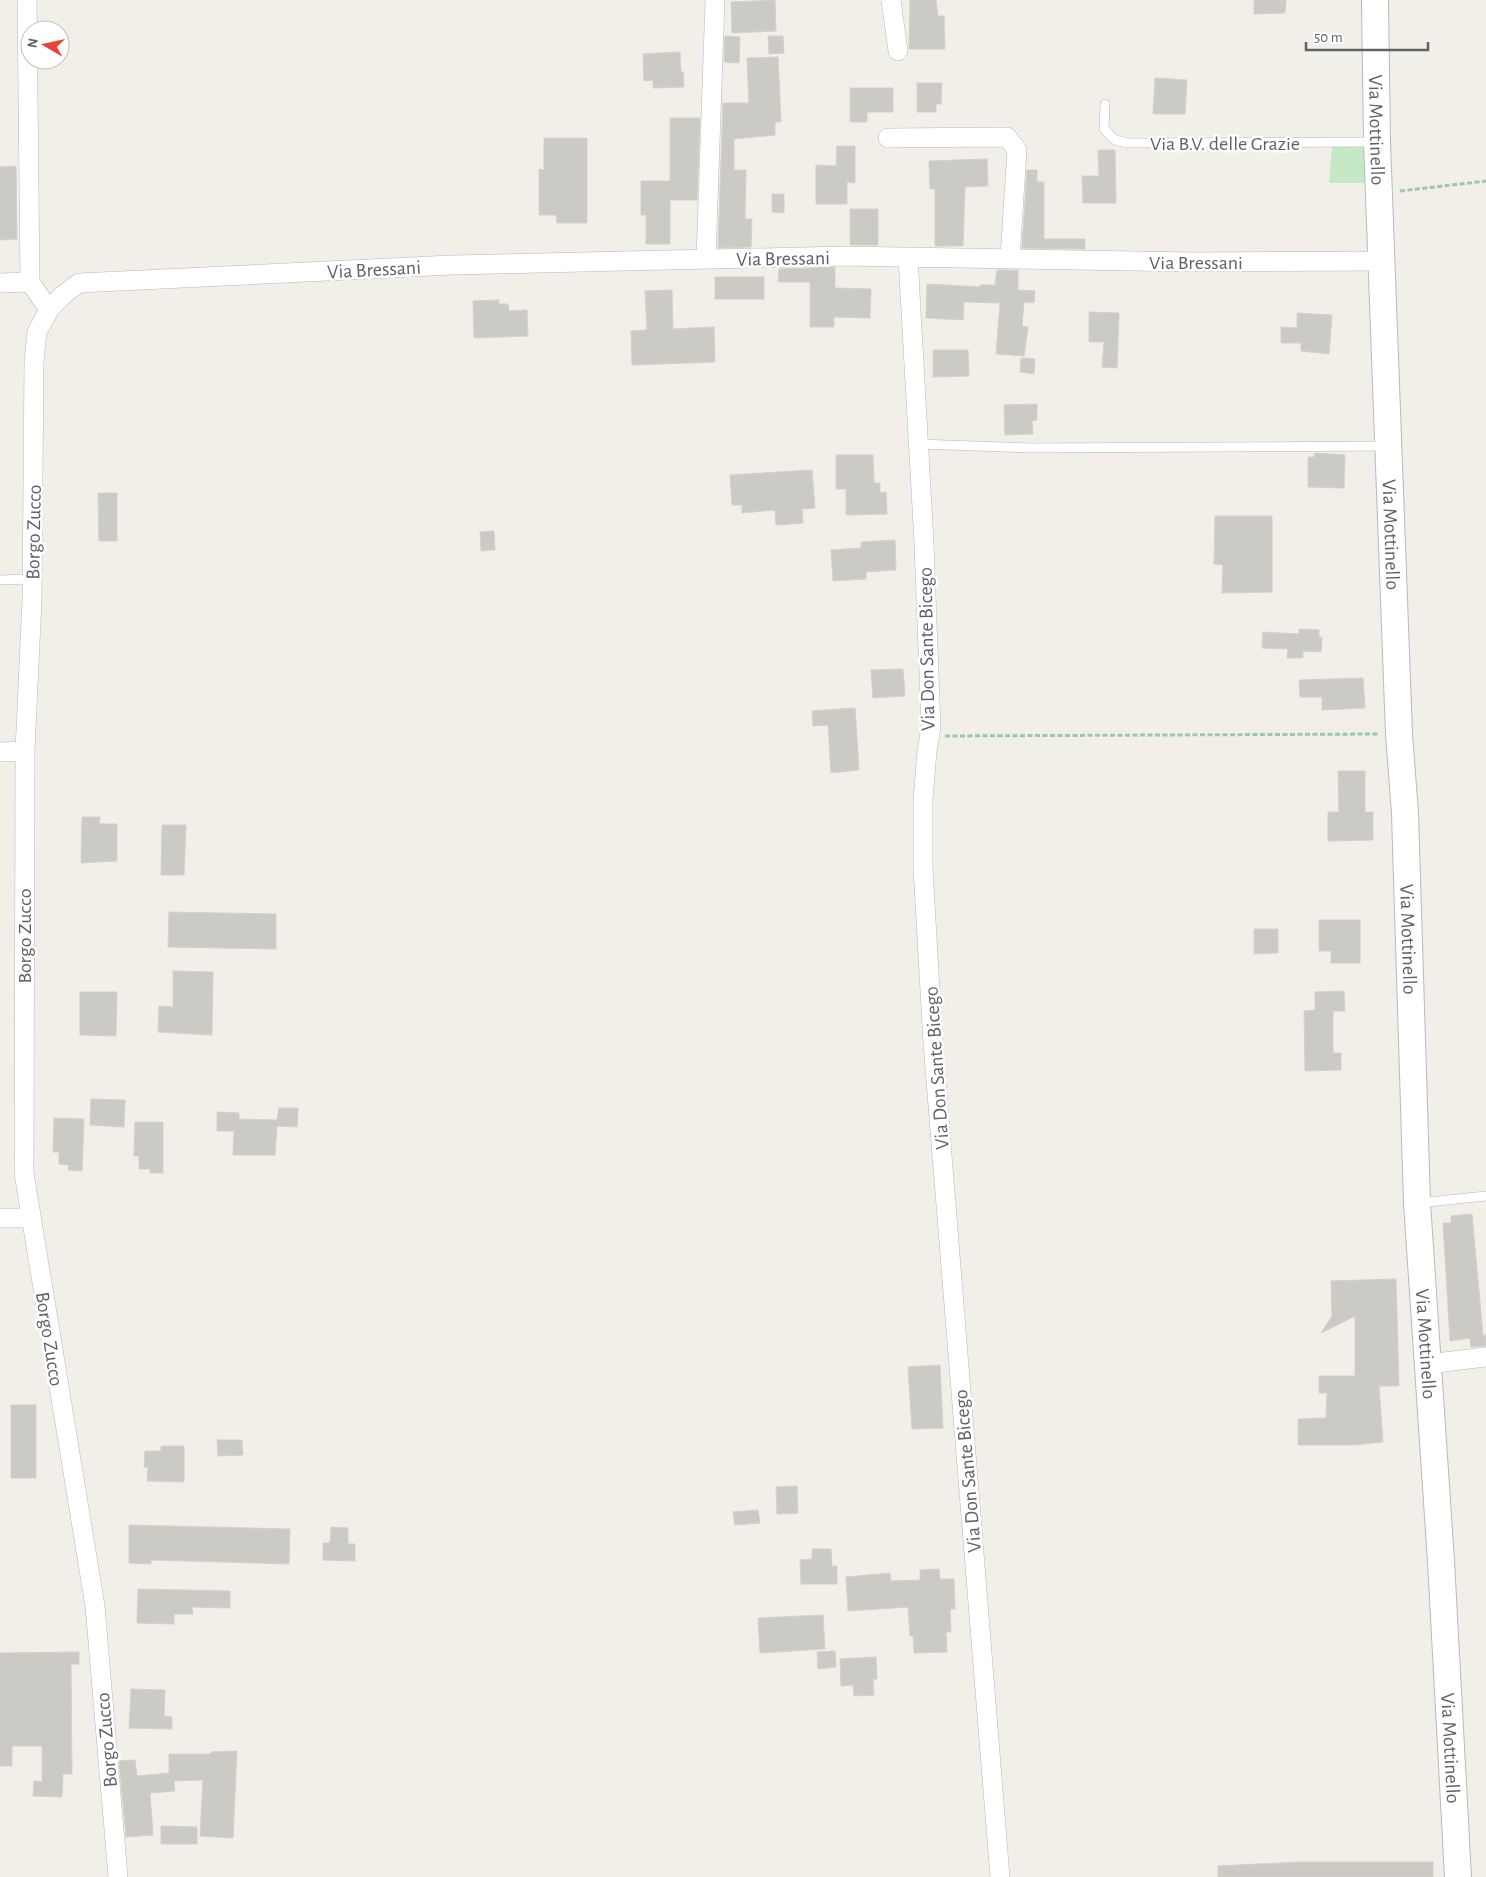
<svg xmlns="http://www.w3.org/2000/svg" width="1486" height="1877" font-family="'Alegreya Sans',sans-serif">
	<rect width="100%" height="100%" fill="#f1efe8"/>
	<!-- green -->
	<path fill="#c5e8c5" d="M1332,146H1373L1372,183H1329Z"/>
	<!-- building -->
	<path fill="#cccac5" stroke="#d6d1c6" d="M775,0L776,31L732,33L731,2Z
		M910,0H936L938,16H944L945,49H909Z
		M1254,0H1286L1285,13L1254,14Z
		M725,36L740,37L739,63L724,62Z
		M768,36H783L784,53L769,54Z
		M680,52L681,72H683L684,87L653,88V80L644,81L643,54Z
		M778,57L781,122H775V135L734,139V170H746L745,219H752L751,247L718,248L723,103H749L747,58Z
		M1155,78L1187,80L1185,114H1153Z
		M917,83H942L941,104H936V112H917Z
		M850,88H893V112H867V122H850Z
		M670,118H700L697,200H670V244H646V215H641V181H670Z
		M544,138H587V223H557L556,215H539V169L544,170Z
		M837,146H855V183L847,182V204H816V165L836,166Z
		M1098,150H1115L1116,203H1083L1082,176H1099Z
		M987,159L988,186L965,187L963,246H935V189H930L929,161Z
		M16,166L17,239L0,240V167Z
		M1027,170H1037V182H1044V239H1085V249L1022,248Z
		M772,194H784V213L772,212Z
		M850,209H878V245H850Z
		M835,267V288L871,289L870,318L834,317V327H810V282H778L779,269Z
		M997,270H1018V290L1035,291L1034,303L1024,302L1022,326L1028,327L1024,356L996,354L1000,303L964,302L963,320L926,318L927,284L980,287V285H995Z
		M715,277H764V299H715Z
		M672,290L673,329L714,327L715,362L632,365L631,331L647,330L645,291Z
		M499,300V304H508L509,311L527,310L528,336L474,338L473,301Z
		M1089,312L1119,313L1117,368L1102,367L1104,342H1089Z
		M1297,313L1332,315L1329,354L1301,351V343H1281V327L1297,328Z
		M933,350H968L969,376L933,377Z
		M1021,358L1035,359L1034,374L1020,372Z
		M1037,404V420L1032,421L1033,434L1005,435L1004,405Z
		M1315,453L1345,455L1344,488L1308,487V457H1314Z
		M836,455H873L874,483H880V493L886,492L887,514L846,515V489H836Z
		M812,470L815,508L802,509L803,523L776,525L775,510L742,513V505H732L730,475Z
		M98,493H117V541H99Z
		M1215,516H1272V592L1222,593L1223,565L1214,564Z
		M494,531L495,550L481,551L480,532Z
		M895,540L896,570L866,572V579L833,581L831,550L861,548V542Z
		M1299,629L1319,630V637H1322L1321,652L1303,651V658H1287L1288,649L1262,648L1263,632L1299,634Z
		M903,669L905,696L873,698L871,670Z
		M1363,678L1365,708L1322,710V697H1300L1299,680Z
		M855,708L859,770L831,773L828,725L813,726L812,711Z
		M1338,771H1365V812H1373V840L1328,841V812H1339Z
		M82,817H100L99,824H117V861L81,863Z
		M162,825H186L184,875H161Z
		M169,912L276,914V949L168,947Z
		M1319,920H1360V963H1331V951H1319Z
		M1254,929H1278V953L1254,954Z
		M173,971L213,972L212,1035L158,1032L159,1006L173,1007Z
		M1344,991L1345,1011H1333V1053H1341V1070L1305,1071L1304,1011L1315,1010V992Z
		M80,992H117L116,1036L80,1035Z
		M91,1099L125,1100L124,1127L90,1125Z
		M279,1108H298L297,1127L277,1126L275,1155H233L234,1131H217V1112L239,1113V1119L277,1120Z
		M54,1118L84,1119L82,1171L68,1170L69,1165L59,1164V1152H53Z
		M135,1122H163V1173H150V1169H139V1156H134Z
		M1472,1214L1483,1335H1486V1346L1471,1347L1470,1338L1450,1341L1443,1223H1451V1216Z
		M1396,1279L1399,1386H1379L1383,1442L1353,1445H1298V1419L1326,1418L1327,1393H1319V1376H1355V1316L1321,1333L1332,1316L1331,1281Z
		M940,1365L943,1428L912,1429L908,1367Z
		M11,1405H36V1478H11Z
		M217,1440H242L243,1455L218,1456Z
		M161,1446H184V1482L147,1481L148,1467H144L145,1451H161Z
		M797,1486L798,1513L777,1514L776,1487Z
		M758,1510L760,1523L735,1525L733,1512Z
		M129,1525L290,1529L289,1564L151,1560V1564L129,1563Z
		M331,1527L348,1528V1544H355V1561L323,1560V1543H330Z
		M812,1549H831L832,1566H837V1584H801L800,1560L812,1559Z
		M939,1569L940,1579H954L955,1609H950L951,1632H946L947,1652L914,1653L913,1636H910L908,1607L848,1611L846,1577L890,1573L891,1581L920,1580V1570Z
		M138,1589L230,1591V1608L192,1607L193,1614H174V1624L137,1623Z
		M823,1615L825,1649L760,1653L758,1618Z
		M835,1651L836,1667L818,1669L817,1652Z
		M79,1652V1664H71L72,1774H63L62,1797L33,1796L34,1781L42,1782V1746H12V1766H0V1653Z
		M876,1657L877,1679H873L874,1695L854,1696L853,1685L841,1686L840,1659Z
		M131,1689L165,1690L164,1716L172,1717V1729L129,1728Z
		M237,1751L233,1838L200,1836L203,1780L174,1781L175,1791L150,1793L153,1835L126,1837L119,1761L135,1760L137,1776L169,1773V1754H211V1752Z
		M161,1826L197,1827V1844H161Z
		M1299,1862H1433V1877H1218V1866Z"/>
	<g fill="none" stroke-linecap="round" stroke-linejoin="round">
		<defs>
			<path id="lane" d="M1105,104L1104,129L1115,140L1128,143L1374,142
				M918,444L1031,448L1387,446
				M0,580L32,579
				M1419,1203L1486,1196"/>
			<path id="street" d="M27,0L30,282L43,301L50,308L37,332L34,361L32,600L25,751L24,1173L95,1606L118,1877
				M891,0L898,51
				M888,138L1007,137L1017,150L1010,259
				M908,257L924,543L931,727L927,751L923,800V868L933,1043L1000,1877
				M706,259L715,0
				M0,283L30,282
				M50,308L63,295L79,283L452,265L844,256L1194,262L1382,261
				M0,752L25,751
				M0,1218H30
				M1428,1364L1486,1357"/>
			<g id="secondary">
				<path id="s1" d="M1375,0L1377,142L1399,734L1405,813L1417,1203L1441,1561L1458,1877"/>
			</g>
		</defs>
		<!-- lane casing -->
		<use href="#lane" stroke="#b5b8bc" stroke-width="10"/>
		<!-- street casing -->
		<use href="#street" stroke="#b5b8bc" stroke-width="20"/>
		<!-- secondary casing -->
		<use href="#secondary" stroke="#b6babf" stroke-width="28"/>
		<!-- path -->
		<path stroke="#9cc7a9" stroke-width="3" stroke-dasharray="5 2.5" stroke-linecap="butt" d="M1400,191L1486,181
			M945,736L1378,734"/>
		<!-- lane -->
		<use href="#lane" stroke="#fff" stroke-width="9"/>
		<!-- street -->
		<use href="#street" stroke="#fff" stroke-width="19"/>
		<!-- secondary -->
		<use href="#secondary" stroke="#fff" stroke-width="26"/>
	</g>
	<g text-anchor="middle" stroke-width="5" stroke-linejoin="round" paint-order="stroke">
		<!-- street labels -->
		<g font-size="20" fill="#5f6368" stroke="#fff">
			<text dy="7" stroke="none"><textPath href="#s1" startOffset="130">Via Mottinello</textPath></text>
			<text x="1225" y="150">Via B.V. delle Grazie</text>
			<text transform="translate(783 258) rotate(-1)" y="7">Via Bressani</text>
			<text x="1196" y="269">Via Bressani</text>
			<text transform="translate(374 269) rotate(-3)" y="7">Via Bressani</text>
			<text transform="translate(33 532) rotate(-89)" y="7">Borgo Zucco</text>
			<text dy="7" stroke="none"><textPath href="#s1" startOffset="535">Via Mottinello</textPath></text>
			<text transform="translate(926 649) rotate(-91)" y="7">Via Don Sante Bicego</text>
			<text transform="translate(24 936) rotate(-90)" y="7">Borgo Zucco</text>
			<text dy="7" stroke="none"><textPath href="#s1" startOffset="940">Via Mottinello</textPath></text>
			<text transform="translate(936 1068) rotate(-94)" y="7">Via Don Sante Bicego</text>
			<text transform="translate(50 1339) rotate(81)" y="7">Borgo Zucco</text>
			<text dy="7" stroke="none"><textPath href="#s1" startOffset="1345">Via Mottinello</textPath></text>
			<text transform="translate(967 1471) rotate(-95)" y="7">Via Don Sante Bicego</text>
			<text transform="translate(106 1740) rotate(-95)" y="7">Borgo Zucco</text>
			<text dy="7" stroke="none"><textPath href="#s1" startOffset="1750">Via Mottinello</textPath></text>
		</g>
	</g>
	<!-- north arrow -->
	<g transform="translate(45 45) rotate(279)"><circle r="24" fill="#ffffff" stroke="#bfc1c3"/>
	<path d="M0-4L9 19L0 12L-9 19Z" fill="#ea4335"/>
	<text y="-8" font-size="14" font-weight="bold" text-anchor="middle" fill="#5f6368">N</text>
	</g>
	<!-- scale -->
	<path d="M1306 42v8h122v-8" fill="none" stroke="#5f6368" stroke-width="2.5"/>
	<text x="1314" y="42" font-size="15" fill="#5f6368" stroke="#ffffff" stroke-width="4" paint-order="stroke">50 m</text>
</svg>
